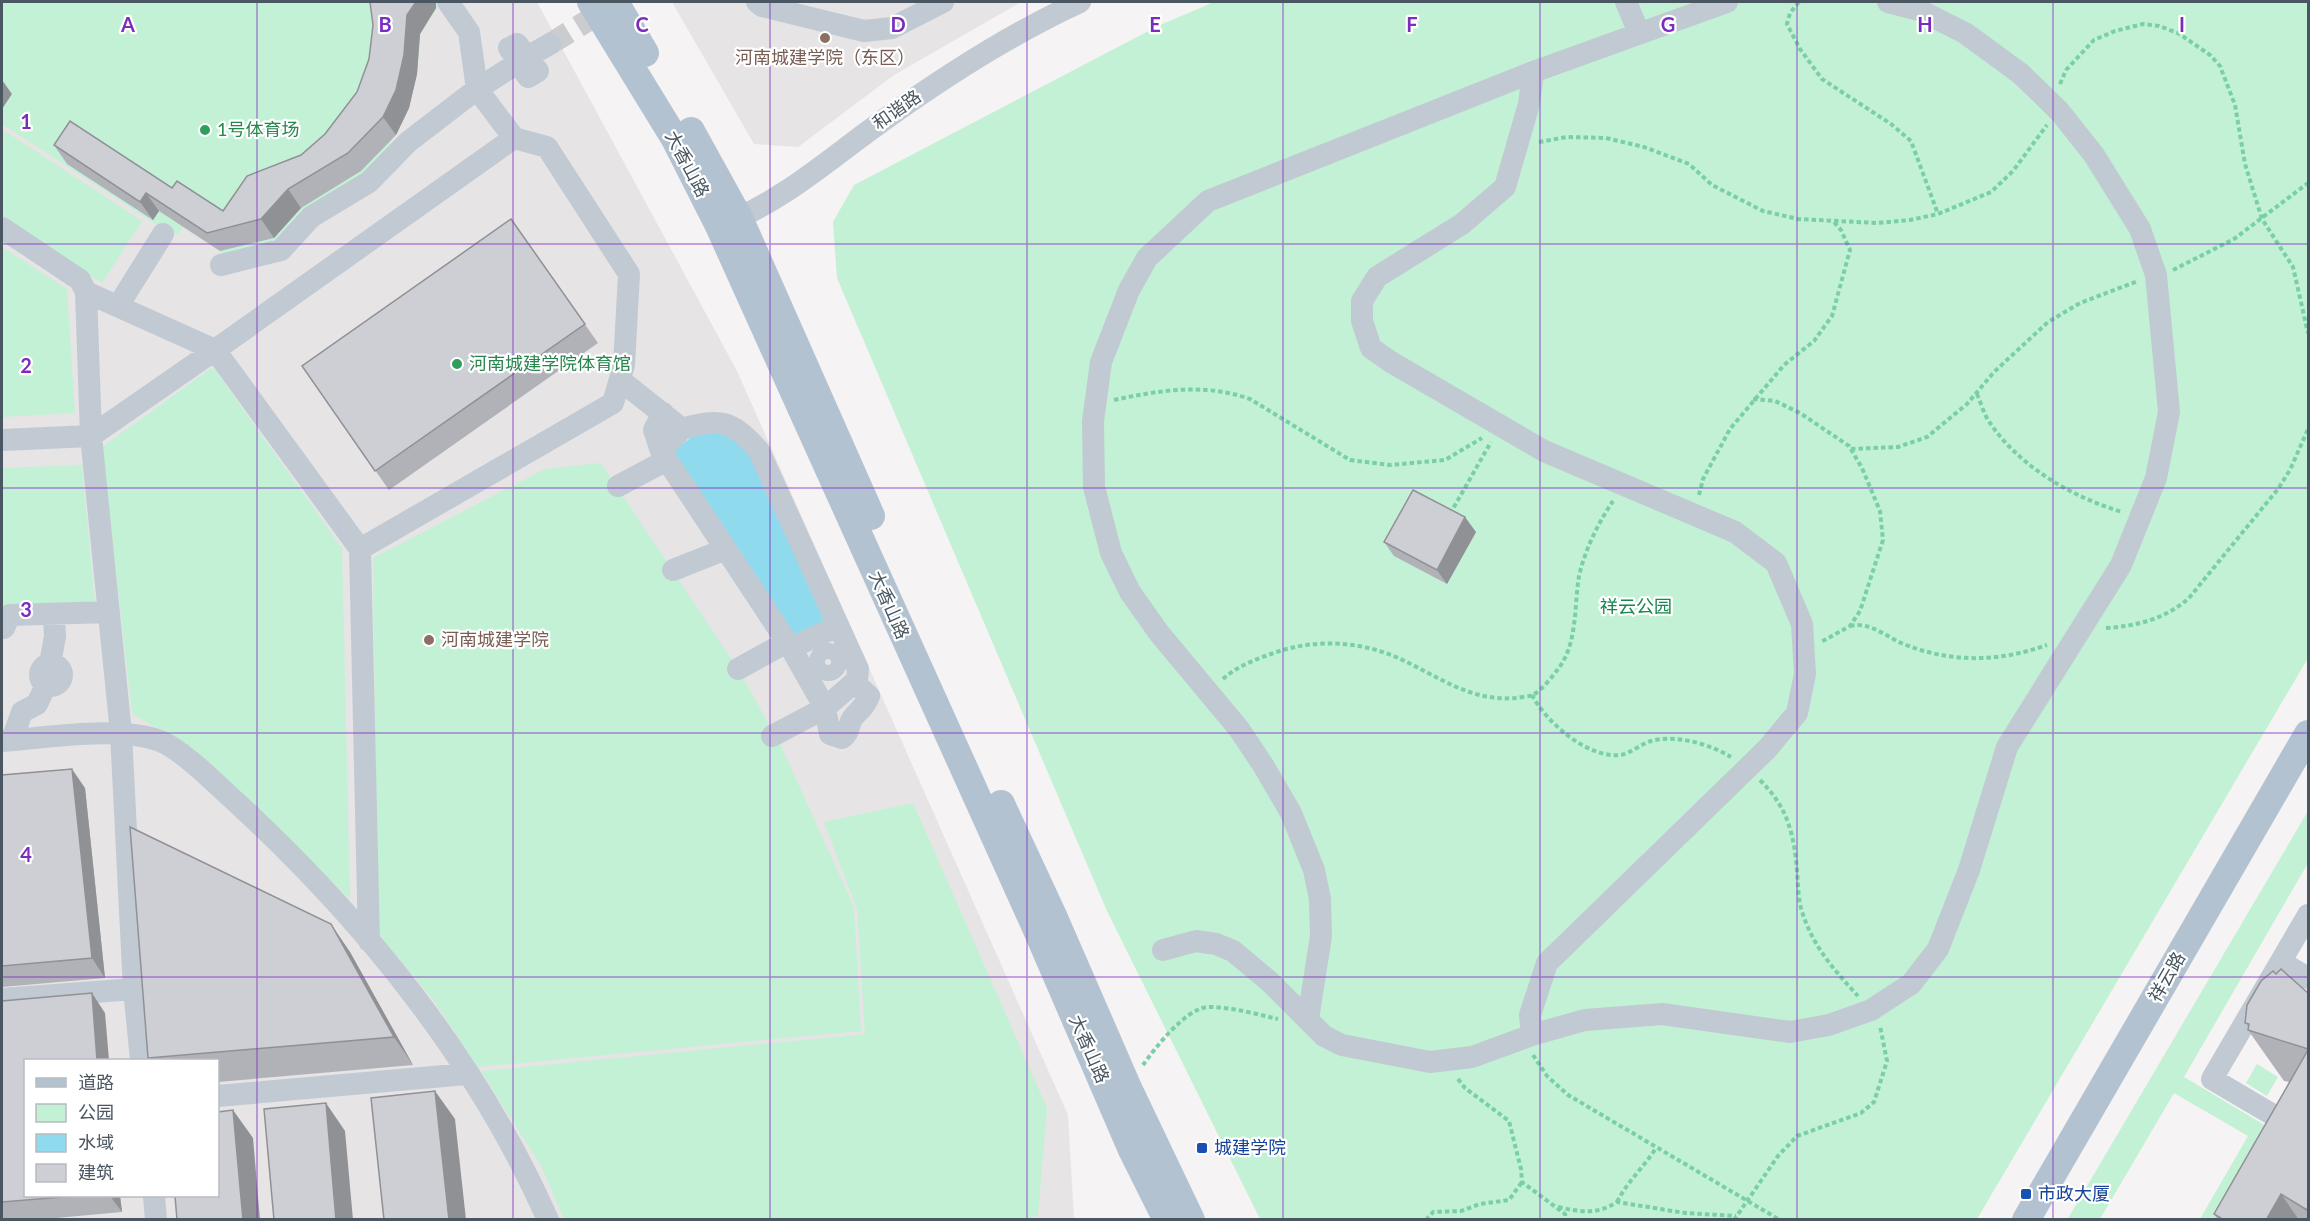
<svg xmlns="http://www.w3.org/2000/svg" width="2310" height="1221" font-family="Lato,'Noto Sans SC',sans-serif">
	<rect width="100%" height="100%" fill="#f5f3f3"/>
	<!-- education -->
	<path fill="#e6e4e5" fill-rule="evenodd" d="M2,2H537L737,371L1068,1115L1074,1219L2,1220ZM26,1060H218V1196H26Z
		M672,2H1021L894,75L798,147L754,144Z"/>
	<!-- green -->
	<path fill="#c3f1d5" d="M2,2H441L420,34L417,74L409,108L384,155L271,249L232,259L183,227L178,234L165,230L2,124Z
		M1214,2H2308V658L1977,1219H1260L1107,911L837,278L833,222L854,185L1160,25Z
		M2,129L142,221L102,283L2,217Z
		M2,247L67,289L75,413L2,417Z
		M213,367L342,548L350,900C283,830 217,760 132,714L102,447Z
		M601,463L738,669L781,746L854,907L861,1031L478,1067L434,1001L378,933L373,558L545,469Z
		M82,465L95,603L9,611L2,606V468Z
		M913,803L1047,1108L1038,1216L1017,1220L564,1219L541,1166L481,1071L865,1034L857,909L824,822Z
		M2308,811V863L2184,1077L2288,1139L2241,1219H2200L2248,1136L2174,1093L2100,1219L2067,1220Z
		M2257,1064L2278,1077L2267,1096L2246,1083Z"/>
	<!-- water -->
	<path fill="#90daee" d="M702,429H717L746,446L829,622L795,642L671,453Z"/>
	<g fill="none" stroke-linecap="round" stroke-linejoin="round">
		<!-- minor-tunnel -->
		<path stroke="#caccce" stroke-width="22" stroke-dasharray="22 11" stroke-linecap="butt" d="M550,44L613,5"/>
		<!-- path -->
		<path stroke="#7ad0a6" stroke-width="4" stroke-dasharray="4.5 3" stroke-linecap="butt" d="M1799,2L1790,13L1787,24L1800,49L1822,79L1891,124L1911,141L1938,214
			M2060,84L2066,70L2094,40L2115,31L2143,24L2159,26L2178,33L2210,55L2220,66L2235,105L2245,164L2262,219L2293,267L2308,333
			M1539,142L1567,137L1606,138L1644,147L1689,164L1712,185L1763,211L1798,219L1877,223L1910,220L1938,214L1991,192L2013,171L2047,125
			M2173,270L2234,239L2308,183
			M1977,394C1981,403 1984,415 1990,423C2020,467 2072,497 2122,512
			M1753,399L1775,401L1800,413L1849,446L1862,468L1880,511L1883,540L1860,611L1850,626L1821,642
			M1114,400C1160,390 1205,383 1250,399L1350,460L1390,465L1445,460L1482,438
			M1851,449L1898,447L1927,437L1967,404L1994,372L2048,322L2080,303L2138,281
			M1699,495L1703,479L1730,429L1784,365L1814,341L1832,316L1850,250L1841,230L1833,221
			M1450,514L1491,442
			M1850,626C1871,621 1887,638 1906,645C1953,663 1999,662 2047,645
			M2106,628C2137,626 2165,619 2189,598L2278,489L2290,470L2308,429
			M1223,679C1236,667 1254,660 1271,654C1311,639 1356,640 1396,657C1435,674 1469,702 1515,698C1520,697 1528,697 1533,695C1542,690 1552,677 1558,669C1578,644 1574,605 1579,576C1585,550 1598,523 1613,501
			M1532,695C1546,722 1588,759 1621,755C1631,753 1641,744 1651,741C1675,734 1710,744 1731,757
			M1760,780C1788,808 1794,834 1797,871C1798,883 1798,896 1801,908C1811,944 1833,969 1858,996
			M1533,1055L1547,1076L1568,1095L1780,1220
			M1143,1065C1155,1048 1186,1008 1208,1007C1232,1007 1256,1014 1278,1019
			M1458,1079L1465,1088L1509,1121L1521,1169L1522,1182L1565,1214L1566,1220
			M1617,1202C1627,1182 1644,1167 1656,1148
			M1558,1207C1581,1212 1597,1215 1617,1202L1685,1213L1736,1216
			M1426,1220L1433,1212L1461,1211L1480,1204L1509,1200L1522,1182
			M1734,1220L1778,1156L1797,1136L1861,1113L1874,1102L1887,1061L1880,1026"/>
		<!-- minor -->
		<path stroke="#c1cad2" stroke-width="22" d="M757,2L762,6L864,31L892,28L943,2
			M1626,2L1639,33
			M527,57L538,71L528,77L509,48L517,44L527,57L550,44
			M723,224C780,203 828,160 877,125C942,78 1008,35 1080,2
			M2,228L80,280L86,292L91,436L121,733L134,989L141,1060
			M221,265L281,250L311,217L369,182L408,142L477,89L469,32L448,2
			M86,292L215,350
			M118,306L163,234
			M620,380L682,429C719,417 734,421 759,451L858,669L857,680L825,708L791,648L661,451L682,429
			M2,440L91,436L215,350
			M661,451L654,430L663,413
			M618,486L667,460
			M360,549L215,350L514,138L477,89L518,63
			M673,570L726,549
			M4,628L10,615L109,612
			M791,648L838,626
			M820 662a8 8 0 1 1 16 0a8 8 0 1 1-16 0Z
			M50,664L55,636L54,616
			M40 675a11 11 0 1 1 22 0a11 11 0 1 1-22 0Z
			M738,669L787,642
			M772,736L825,708L830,734L842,738C849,733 848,728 851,721C854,713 864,710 869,696L855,683
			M12,740L22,712L37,704L46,685
			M2,741C46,738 119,725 160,741C183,750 218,786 237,803C364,920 478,1061 548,1220
			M369,941L360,549L613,403L624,365L629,274L547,147L514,138
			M1163,950L1196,941L1216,944L1233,951L1269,981L1324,1036L1342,1045L1430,1062L1472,1057L1532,1035L1585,1020L1662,1014L1790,1032L1829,1025L1871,1010L1911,984L1938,949L1969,870L2007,747L2121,565L2156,478L2169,412L2156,275L2140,229L2094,155L2060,112L2021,74L1965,33L1919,10L1888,2
			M2281,962L2308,978
			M2,999L134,989
			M1308,1019L1321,936L1320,899L1314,870L1291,813L1263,765L1239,729L1159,633L1130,592L1111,553L1094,487L1093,421L1101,362L1129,290L1147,258L1208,201L1533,72
			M1532,1035L1530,1015L1547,963L1767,749L1797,713L1805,674L1802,624L1776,563L1735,532L1544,451L1391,362L1371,348L1362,321V301L1377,277L1462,224L1505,187L1529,104L1533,72L1727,2
			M218,1096L467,1074
			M2297,1129L2212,1079L2308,915
			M154,1196L156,1220"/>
		<!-- major -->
		<path stroke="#b3c2d1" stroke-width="28" d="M591,2L675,139L719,226L1037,930L1132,1150L1167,1220
			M615,2L645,53
			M691,131L739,218L871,516
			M1001,804L1054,918L1128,1088L1191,1220
			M2026,1220L2308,734"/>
	</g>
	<!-- wall -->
	<path fill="#b0b2b7" d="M370,2H436V8L420,34L417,74L409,108L396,135L361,171L301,208L274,238L220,251L159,211L153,220L67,164L54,145L172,188L223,211L301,155L325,134L357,92L369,59L373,25Z
		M511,219L598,343L389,490L302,366Z
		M1476,532L1447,584L1394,556L1384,542Z
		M2,775L85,788L105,978L2,987Z
		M350,952L413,1065L218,1082V1060H150L148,1058Z
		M2308,993V1220H2218L2214,1214L2290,1082L2284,1081L2248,1030L2249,1028L2245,1023Z
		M2,1001L105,1013L26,1196H120L122,1212L34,1220H2Z"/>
	<!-- shaded-wall -->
	<path fill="#909195" d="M416,2H436V8L420,34L417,74L409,108L396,135L383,117L407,15Z
		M2,80L12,94L2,109Z
		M288,189L301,208L274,238L261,219Z
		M146,193L159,211L153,220L140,202Z
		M1465,517L1476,532L1447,584L1437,570Z
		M72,769L85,788L105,978L92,958Z
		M331,924L350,952L413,1065L394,1037Z
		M92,993L105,1013L109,1060H97Z
		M435,1091L455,1119L466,1220H449Z
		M326,1103L345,1131L353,1220H336Z
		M233,1110L253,1138L260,1220H243Z
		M2281,1194L2299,1220H2266Z
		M110,1196H120L122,1212Z"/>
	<!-- building -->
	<path fill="#cdcfd5" stroke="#909195" stroke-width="1.5" d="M370,2H416L407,15L404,55L396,90L383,117L348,153L288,189L261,219L207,233L146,193L140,202L54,145L70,121L172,188L177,181L223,211L247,176L301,155L325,134L357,92L369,59L373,25Z
		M511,219L585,324L375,471L302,366Z
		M1413,490L1465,517L1437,570L1384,542Z
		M72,769L92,958L2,966V775Z
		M130,827L331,924L394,1037L148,1058Z
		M2281,969L2308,993V1049L2248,1030L2249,1024L2245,1023L2247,1005L2261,981L2273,971L2276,974Z
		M92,993L97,1060H26V1196H75L2,1202V1001Z
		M2308,1050V1207L2307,1210L2281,1194L2266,1220H2224L2214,1214Z
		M435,1091L449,1220H384L371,1098Z
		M326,1103L336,1220H274L264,1109Z
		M233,1110L243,1220H177L175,1196H218V1112Z"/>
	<!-- grid -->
	<path fill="none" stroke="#7b2cbf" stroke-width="1.5" stroke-opacity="0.55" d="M257,2V1220M513,2V1220M770,2V1220M1027,2V1220M1283,2V1220M1540,2V1220M1797,2V1220M2053,2V1220M2,244H2308M2,488H2308M2,733H2308M2,977H2308"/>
	<!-- markers -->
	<g fill="#8d6e63" stroke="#fff" stroke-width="2">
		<circle cx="825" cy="38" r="6"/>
		<circle cx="429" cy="640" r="6"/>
	</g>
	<g fill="#2e9e5b" stroke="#fff" stroke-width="2">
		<circle cx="205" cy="130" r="6"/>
		<circle cx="457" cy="364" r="6"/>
	</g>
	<g fill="#1a4fb4" stroke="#fff" stroke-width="2">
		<rect x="1196" y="1142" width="12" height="12" rx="3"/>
		<rect x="2020" y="1188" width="12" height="12" rx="3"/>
	</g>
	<g text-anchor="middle" stroke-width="4.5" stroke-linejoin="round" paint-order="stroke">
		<!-- education labels -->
		<g font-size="18" fill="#785e54" stroke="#fff">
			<text x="825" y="64">河南城建学院（东区）</text>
			<text x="441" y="646" text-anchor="start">河南城建学院</text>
		</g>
		<!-- street labels -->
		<g font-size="18" fill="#4a5661" stroke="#fff">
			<text transform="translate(897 110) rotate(-35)" y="6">和谐路</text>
			<text transform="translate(687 164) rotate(62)" y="6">大香山路</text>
			<text transform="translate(889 605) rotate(66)" y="6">大香山路</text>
			<text transform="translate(2167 977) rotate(-60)" y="6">祥云路</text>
			<text transform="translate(1089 1049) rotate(66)" y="6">大香山路</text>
		</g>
		<!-- leisure labels -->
		<g font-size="18" fill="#27864d" stroke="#fff" text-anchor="start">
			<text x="217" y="136">1号体育场</text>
			<text x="469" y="370">河南城建学院体育馆</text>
		</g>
		<!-- park labels -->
		<g font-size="18" fill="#17864f" stroke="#fff">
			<text x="1636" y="613">祥云公园</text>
		</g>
		<!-- transit labels -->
		<g font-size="18" fill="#164399" stroke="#fff" text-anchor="start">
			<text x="1214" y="1154">城建学院</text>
			<text x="2038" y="1200">市政大厦</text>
		</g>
	</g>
	<g font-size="20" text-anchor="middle" font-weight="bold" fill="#7b2cbf" stroke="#fff" stroke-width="4.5" stroke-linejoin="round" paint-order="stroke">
		<text x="128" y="32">A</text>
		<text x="385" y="32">B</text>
		<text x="642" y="32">C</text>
		<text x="898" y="32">D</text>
		<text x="1155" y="32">E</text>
		<text x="1412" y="32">F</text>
		<text x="1668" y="32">G</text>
		<text x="1925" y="32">H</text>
		<text x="2182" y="32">I</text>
		<text x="26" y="129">1</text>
		<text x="26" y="373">2</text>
		<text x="26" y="617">3</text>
		<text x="26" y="862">4</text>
	</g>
	<!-- border -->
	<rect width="2310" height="1221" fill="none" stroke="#4a5661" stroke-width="6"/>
	<!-- legend -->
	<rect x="24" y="1059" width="195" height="138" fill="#ffffff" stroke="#b7bbc0" stroke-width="1.5"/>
	<rect x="36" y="1078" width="30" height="9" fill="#b3c2d1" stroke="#b7bbc0" stroke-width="1.5"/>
	<text x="78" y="1089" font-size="18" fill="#4a5661">道路</text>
	<rect x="36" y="1104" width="30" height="18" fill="#c3f1d5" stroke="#b7bbc0" stroke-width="1.5"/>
	<text x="78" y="1119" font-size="18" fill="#4a5661">公园</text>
	<rect x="36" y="1134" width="30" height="18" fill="#90daee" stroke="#b7bbc0" stroke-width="1.5"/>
	<text x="78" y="1149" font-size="18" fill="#4a5661">水域</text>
	<rect x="36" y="1164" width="30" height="18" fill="#cdcfd5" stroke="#b7bbc0" stroke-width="1.5"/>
	<text x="78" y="1179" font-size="18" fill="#4a5661">建筑</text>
</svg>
